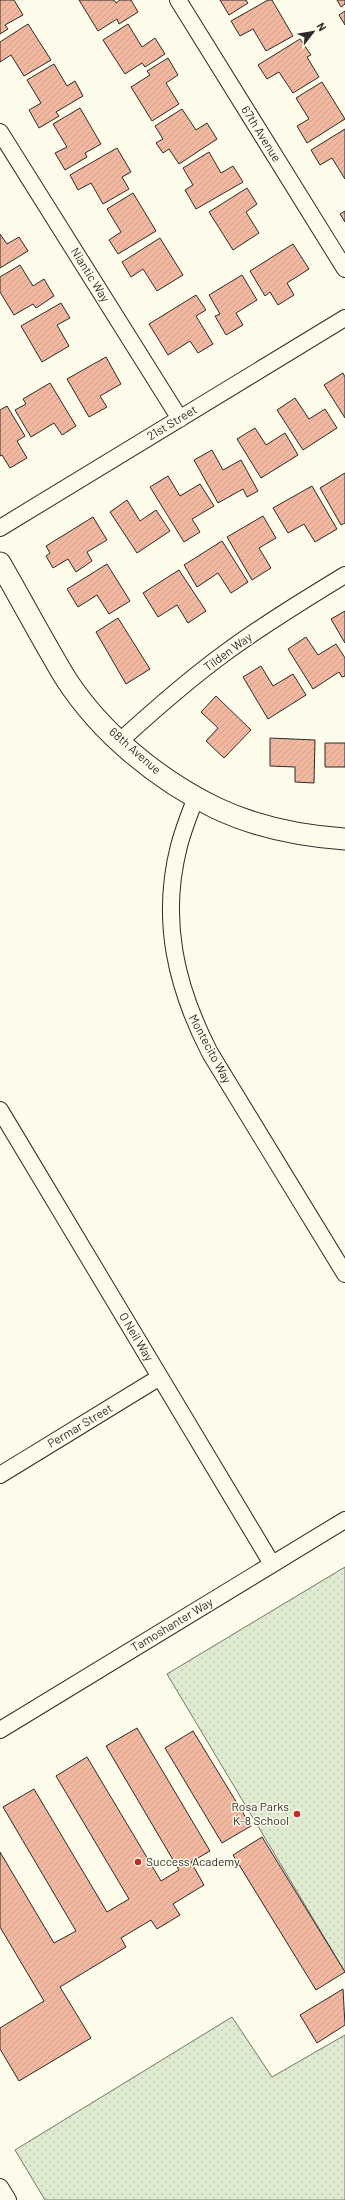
<svg xmlns="http://www.w3.org/2000/svg" width="345" height="2200" font-family="Barlow,sans-serif">
	<defs>
		<pattern id="park-dots" width="8" height="8" patternUnits="userSpaceOnUse"><rect width="8" height="8" fill="#deebd1"/><path d="M2 2h.1M6 6h.1" fill="none" stroke="#bfcab4" stroke-width="1.8" stroke-linecap="round"/></pattern>
		<pattern id="building-hatch" width="6" height="6" patternUnits="userSpaceOnUse"><rect width="6" height="6" fill="#f2b8a0"/><path d="M-1 1l2-2M0 6l6-6M5 7l2-2" fill="none" stroke="#d09e8a"/></pattern>
	</defs>
	<rect width="100%" height="100%" fill="#fdfbea"/>
	<!-- park -->
	<path fill="url(#park-dots)" stroke="#74746e" d="M345,1567V1972L167,1674Z
		M232,2017L272,2077L345,2035V2200H45L15,2150Z"/>
	<!-- building -->
	<path fill="url(#building-hatch)" stroke="#2b2b2b" d="M0,0H14L23,15L5,25L8,29L0,34Z
		M79,0H114L116,3L120,0H131L138,12L119,24L117,19L98,31Z
		M220,0H246L248,3L229,15Z
		M268,0H272L293,36L266,51L253,29L240,36L231,21Z
		M337,0H345V4L341,7Z
		M345,11V25L339,15Z
		M28,24L51,60L24,76L11,55L0,62V42Z
		M128,24L142,47L155,38L165,54L145,67L142,63L125,74L103,40Z
		M300,39L311,55L307,57L319,77L293,93L279,72L267,79L258,65Z
		M168,58L178,75L166,83L179,104L152,121L131,87L150,75L147,71Z
		M54,64L67,86L75,81L83,96L56,112L59,116L39,128L29,110L41,103L27,80Z
		M322,82L345,119L307,143L297,126L309,119L296,98Z
		M80,108L101,144L85,153L87,157L65,170L55,153L67,147L53,124Z
		M182,109L196,130L207,123L217,139L179,164L169,149L163,153L156,143L163,139L155,126Z
		M345,129V179L332,158L320,165L311,150Z
		M117,148L131,172L122,177L129,189L103,204L91,183L78,190L70,175Z
		M209,152L221,173L233,166L243,182L196,209L185,190L193,185L183,168Z
		M247,188L257,204L246,212L259,233L233,250L209,212Z
		M133,193L156,231L118,254L109,240L121,232L107,209Z
		M345,211V222L340,214Z
		M0,234L7,244L19,237L28,251L0,268Z
		M160,238L183,275L157,291L143,269L131,277L122,262Z
		M293,244L309,269L287,283L294,295L278,305L270,292L265,296L250,271Z
		M20,265L33,286L44,279L54,296L36,308L33,304L14,315L0,292V277Z
		M242,275L257,300L236,313L243,325L226,335L215,316L220,314L209,295Z
		M196,295L206,310L196,316L213,344L198,353L190,341L168,355L149,324Z
		M61,303L70,318L57,325L69,346L42,362L21,326Z
		M106,357L121,384L100,396L107,407L89,417L67,379Z
		M343,373L345,377V418L324,385Z
		M50,383L76,426L62,435L54,423L31,437L15,410L26,404L23,399Z
		M295,398L309,419L325,409L337,428L303,450L277,410Z
		M7,406L25,436L17,441L27,458L10,468L2,455L0,456V410Z
		M255,428L266,445L285,433L298,455L261,478L237,439Z
		M212,450L223,470L241,460L258,491L247,497L243,489L218,503L194,460Z
		M345,473V523L341,525L320,488Z
		M168,476L180,496L200,484L214,506L192,519L200,532L184,542L150,487Z
		M312,486L337,529L315,542L304,524L288,533L273,508Z
		M127,500L140,521L156,510L170,531L137,553L110,512Z
		M263,516L276,538L259,548L271,568L252,580L227,537Z
		M93,517L107,540L87,552L92,561L76,572L68,559L53,568L46,556L50,553L46,546Z
		M222,541L248,582L231,593L218,573L197,587L184,565Z
		M107,564L130,601L109,614L97,595L78,607L67,589Z
		M179,570L206,611L188,623L177,605L158,617L143,593Z
		M345,611V643L331,619Z
		M118,618L150,669L126,684L96,632Z
		M306,637L318,655L336,644L345,658V676L342,677L339,672L313,689L288,649Z
		M261,666L273,686L293,674L306,695L268,719L243,677Z
		M216,696L251,730L224,758L206,741L218,728L201,712Z
		M270,738L315,740L314,783L295,782V767L270,766Z
		M325,743H345V767H325Z
		M137,1728L210,1851L191,1862L204,1885L173,1904L180,1915L157,1929L151,1920L121,1938L126,1947L60,1987L91,2038L19,2081L0,2049V2028L44,2001L0,1927V1852L54,1943L76,1931L3,1807L34,1789L107,1912L129,1899L56,1776L87,1757L161,1881L179,1870L106,1746Z
		M193,1731L251,1826L222,1843L165,1748Z
		M262,1837L345,1972L316,1990L233,1855Z
		M343,1989L345,2025L317,2043L300,2015Z"/>
	<g fill="none" stroke-linecap="round" stroke-linejoin="round">
		<defs>
			<path id="minor" d="M178,0L345,269
				M0,132L180,419
				M0,528L345,318
				M120,741C154,710 188,680 225,653C263,625 304,600 345,575
				M196,797C190,813 183,830 179,846C160,920 176,987 210,1053L345,1274
				M0,1110L272,1564
				M0,1475L160,1377
				M0,1730L345,1520
				M0,2187L8,2200"/>
			<path id="tertiary" d="M0,563C22,601 43,641 66,679C101,733 158,780 216,808C256,827 301,836 345,839"/>
		</defs>
		<!-- minor casing -->
		<use href="#minor" stroke="#2b2b2b" stroke-width="18"/>
		<!-- tertiary casing -->
		<use href="#tertiary" stroke="#2b2b2b" stroke-width="23"/>
		<!-- minor -->
		<use href="#minor" stroke="#fdfbea" stroke-width="16"/>
		<!-- tertiary -->
		<use href="#tertiary" stroke="#fdfbea" stroke-width="21"/>
	</g>
	<!-- markers -->
	<g fill="#c62828" stroke="#fdfbea" stroke-width="1.5">
		<circle cx="297" cy="1814" r="4"/>
		<circle cx="138" cy="1862" r="4"/>
	</g>
	<g text-anchor="middle" stroke-width="3" stroke-linejoin="round" paint-order="stroke">
		<!-- street labels -->
		<g font-size="12" fill="#2b2b2b" stroke="#fdfbea">
			<text transform="translate(261 134) rotate(58)" y="4">67th Avenue</text>
			<text transform="translate(90 275) rotate(58)" y="4">Niantic Way</text>
			<text transform="translate(172 423) rotate(-31)" y="4">21st Street</text>
			<text transform="translate(228 652) rotate(-36)" y="4">Tilden Way</text>
			<text transform="translate(135 751) rotate(41)" y="4">68th Avenue</text>
			<text transform="translate(210 1049) rotate(62)" y="4">Montecito Way</text>
			<text transform="translate(136 1337) rotate(59)" y="4">O Neil Way</text>
			<text transform="translate(80 1426) rotate(-31)" y="4">Permar Street</text>
			<text transform="translate(172 1625) rotate(-31)" y="4">Tamoshanter Way</text>
		</g>
		<!-- poi labels -->
		<g font-size="12" fill="#2b2b2b" stroke="#fdfbea" text-anchor="end">
			<text x="289" y="1811">Rosa Parks<tspan x="289" dy="14">K-8 School</tspan></text>
			<text x="146" y="1866" text-anchor="start">Success Academy</text>
		</g>
	</g>
	<!-- north arrow -->
	<g transform="translate(313 32) rotate(59)" stroke="#fdfbea" stroke-width="3" paint-order="stroke">
	<path d="M0-3L7 15L0 10L-7 15Z" fill="#2b2b2b"/>
	<text y="-6" font-size="11" font-weight="bold" text-anchor="middle" fill="#2b2b2b">N</text>
	</g>
</svg>
